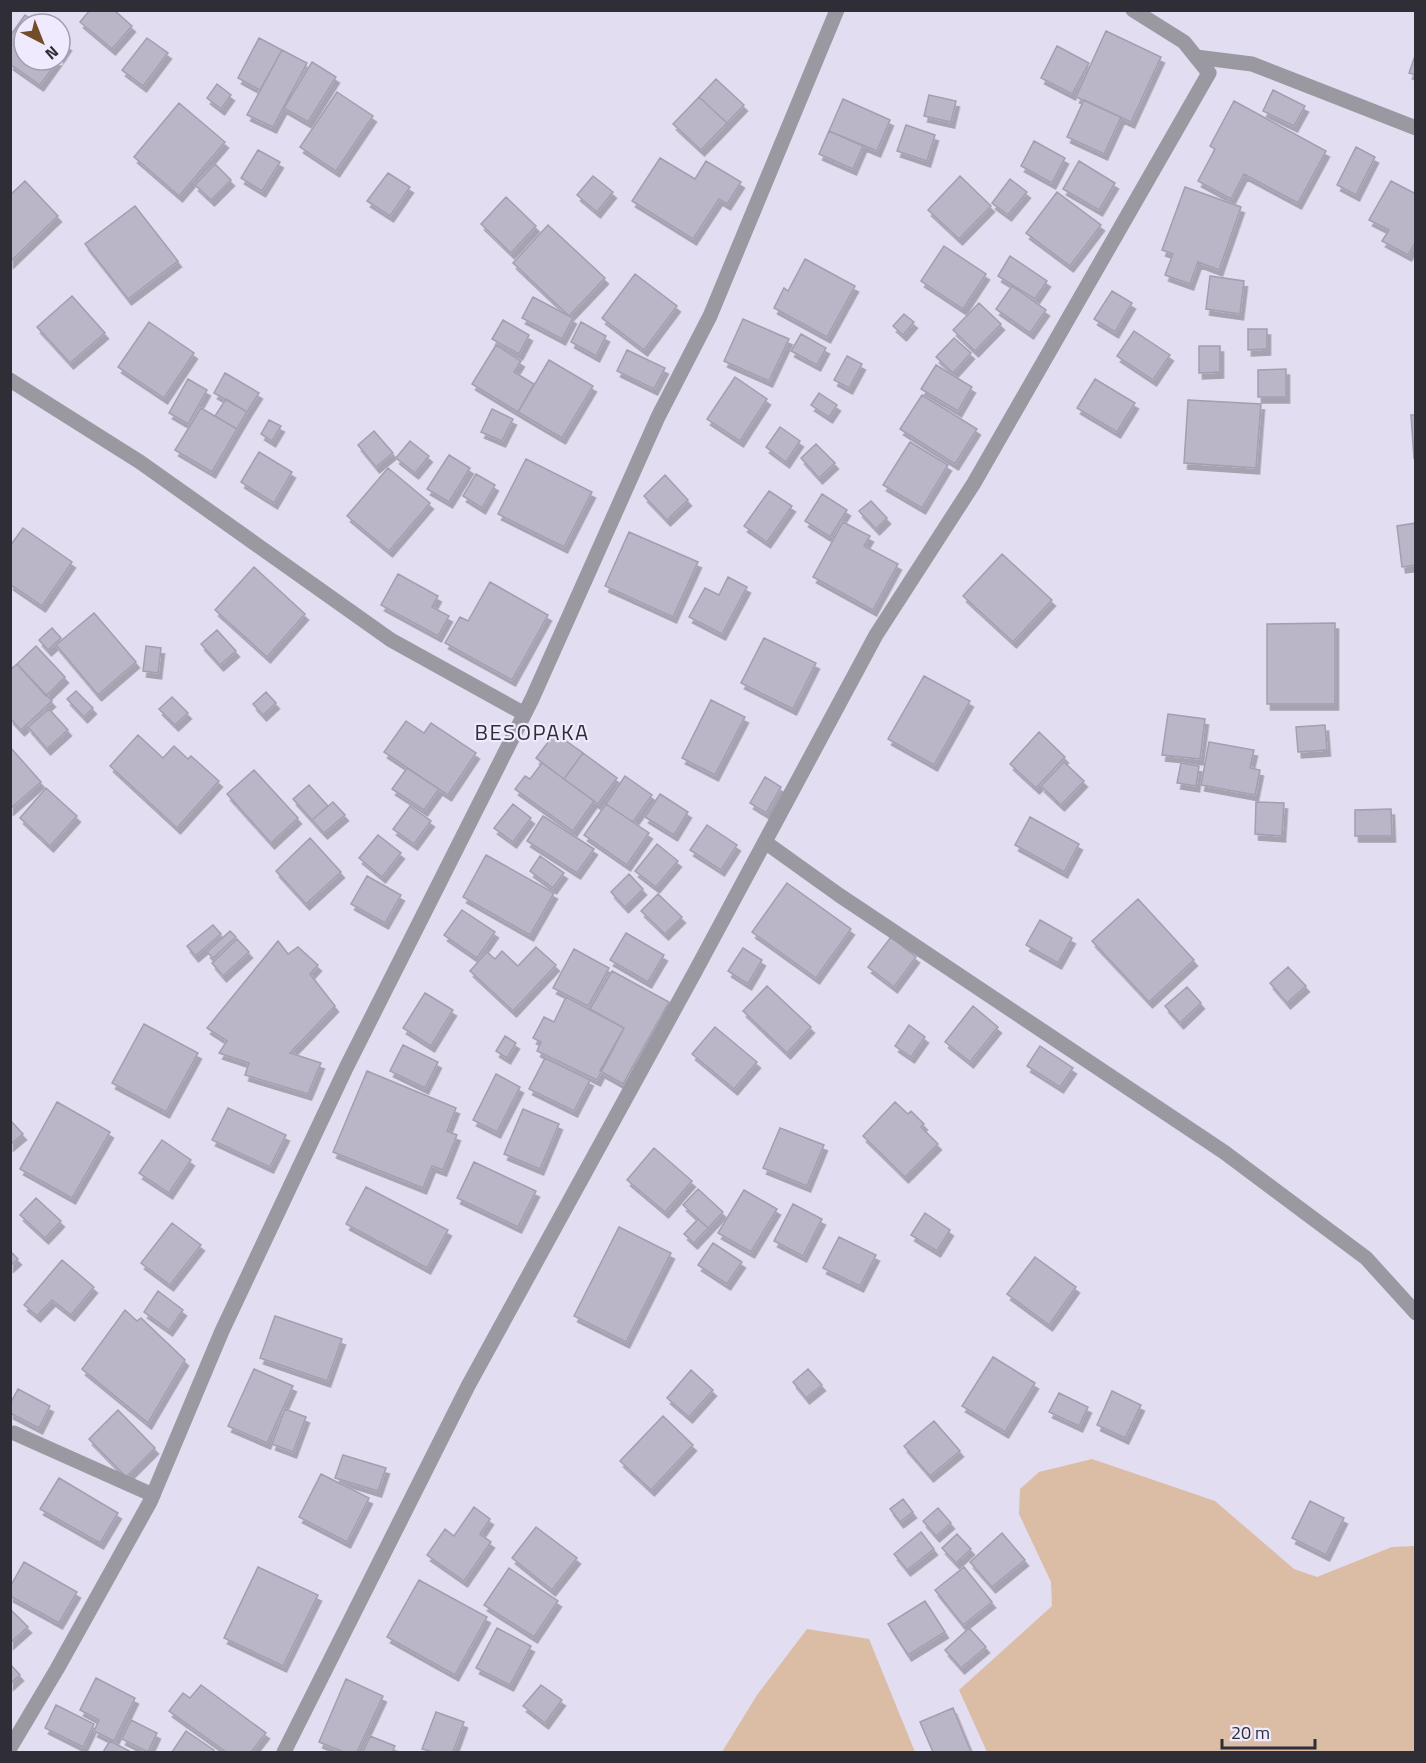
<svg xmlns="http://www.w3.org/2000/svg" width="1426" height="1763" font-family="'Titillium Web',sans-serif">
	<defs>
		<filter id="shadow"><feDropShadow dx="3.5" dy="6" stdDeviation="0" flood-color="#0004"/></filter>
	</defs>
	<rect width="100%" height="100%" fill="#e2ddf0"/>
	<!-- green -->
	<path fill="#dbbca4" d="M1092,1459L1215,1501L1294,1569L1317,1577L1392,1547L1415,1546V1752H987L959,1690L1052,1606L1051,1582L1019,1514L1020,1489L1039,1472Z
		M807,1629L869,1639L915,1752H722L757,1695Z"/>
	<!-- building -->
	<path fill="#bab5c7" stroke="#a39eb0" stroke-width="1.5" filter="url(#shadow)" d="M90,10H114L132,26L112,49L80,22Z
		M25,15L38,24H24V60H58L40,85L10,64V36Z
		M1106,31L1161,57L1131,122L1076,97Z
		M147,38L168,53L143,86L122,70Z
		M259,38L282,50L260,90L238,78Z
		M60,39L68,45L60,57Z
		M1057,46L1089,63L1072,94L1041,78Z
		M282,50L307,63L273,127L247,115Z
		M1416,53V75L1409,73Z
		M312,62L336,77L308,122L284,108Z
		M716,79L744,105L727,123L699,97Z
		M217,84L231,95L221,109L207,98Z
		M1273,90L1305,106L1294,126L1263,111Z
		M337,92L373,116L336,171L300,147Z
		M929,95L956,101L951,122L924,116Z
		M699,97L727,123L701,150L673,124Z
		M843,99L890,120L877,151L829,131Z
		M1084,100L1121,117L1104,154L1067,137Z
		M1234,101L1326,151L1298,203L1244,174L1231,199L1198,181L1215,149L1210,146Z
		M179,103L225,142L179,196L134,157Z
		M906,125L935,135L927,161L897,151Z
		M829,131L863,146L853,169L819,154Z
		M1034,141L1065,158L1052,183L1021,166Z
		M1356,147L1375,157L1356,195L1337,185Z
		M258,150L280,162L262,191L241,178Z
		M660,158L695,179L706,161L741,182L727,204L719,199L693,239L632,201Z
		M1079,161L1115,183L1099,210L1063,189Z
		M215,164L231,180L211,200L195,185Z
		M388,173L410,187L390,216L367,201Z
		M593,176L613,192L597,212L577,195Z
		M960,176L991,206L959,239L928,210Z
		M1010,179L1027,192L1008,215L992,203Z
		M25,181L58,216L10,262V195Z
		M1391,181L1416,194V241L1408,255L1382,241L1389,230L1369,220Z
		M1185,187L1241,207L1219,270L1198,262L1190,284L1165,275L1173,254L1162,250Z
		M1057,192L1101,225L1070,266L1026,233Z
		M506,197L536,226L511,253L481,224Z
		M135,206L178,261L128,299L85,244Z
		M548,225L605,278L569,316L513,263Z
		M944,246L986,274L963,309L921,281Z
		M1010,256L1047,281L1035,299L998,276Z
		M805,259L855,286L827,337L774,308L784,288L788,291Z
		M635,274L677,306L644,350L602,318Z
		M1210,276L1244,281L1240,314L1206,309Z
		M1012,286L1046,310L1030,333L996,309Z
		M1112,291L1132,303L1115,332L1094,319Z
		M72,296L105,333L70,363L37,327Z
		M533,297L573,318L562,339L522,318Z
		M979,303L1001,324L975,351L953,330Z
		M904,314L914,322L903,335L893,326Z
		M743,319L789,339L769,381L724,361Z
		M503,320L529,335L519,354L492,339Z
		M149,322L194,353L164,398L118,367Z
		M581,322L606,336L596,356L571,342Z
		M1248,329H1267V349L1248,350Z
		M1134,331L1170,355L1153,380L1117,356Z
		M801,334L826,348L817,365L791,351Z
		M954,338L971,353L953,373L936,357Z
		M496,345L521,361L514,372L534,384L518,412L472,384Z
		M1199,346H1220V372L1199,373Z
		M627,350L665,368L654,389L617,371Z
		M847,356L862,364L849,388L834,380Z
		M549,360L593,386L562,438L518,412Z
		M936,365L972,387L958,411L921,389Z
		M1286,369V397H1258V370Z
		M225,373L259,393L247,412L214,393Z
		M735,377L767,399L740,441L707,419Z
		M188,379L207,390L188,424L169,413Z
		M1095,379L1135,403L1117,432L1077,408Z
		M819,393L837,405L829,417L811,405Z
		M922,395L977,429L955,464L900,429Z
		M226,399L247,412L237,429L215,416Z
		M1188,400L1261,404L1256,468L1184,463Z
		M201,408L237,429L212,472L175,450Z
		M492,409L513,419L502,441L481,432Z
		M1411,415H1416V457L1414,458Z
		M269,420L281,426L272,441L261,434Z
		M780,427L800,441L786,462L766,447Z
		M374,431L393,453L376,467L358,445Z
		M410,441L429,456L415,473L396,458Z
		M910,442L948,465L922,508L883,485Z
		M816,444L835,463L819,478L801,458Z
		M259,452L292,472L274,503L241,482Z
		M449,455L470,468L449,502L427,489Z
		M526,459L592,492L564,547L498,514Z
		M388,468L430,503L389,551L347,516Z
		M476,474L495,485L482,508L463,496Z
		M665,475L688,500L667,520L644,496Z
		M769,491L792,506L767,542L744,526Z
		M822,494L847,510L830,537L805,521Z
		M871,501L887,518L876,529L859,511Z
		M843,522L870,536L864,546L898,564L873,610L813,577Z
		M1416,523V565L1402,567L1397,526Z
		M23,528L72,562L42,606L10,584V546Z
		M629,532L698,562L673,617L605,586Z
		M1002,554L1052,600L1013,642L963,596Z
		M254,567L305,614L267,657L215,610Z
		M398,574L438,596L432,607L449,616L438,636L381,605Z
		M728,577L747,587L722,634L689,617L705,588L719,595Z
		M490,582L548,615L512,680L445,643L460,617L468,621Z
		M94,613L136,662L98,695L56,645Z
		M1335,623V704H1267V624Z
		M52,628L61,638L48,650L39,640Z
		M217,630L236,651L220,665L201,644Z
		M764,638L816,663L793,709L741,683Z
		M36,646L65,677L46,696L17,664Z
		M146,646L161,648L158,673L143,671Z
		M17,664L52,701L21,730L10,718V670Z
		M924,676L970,701L934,765L888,739Z
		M76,691L93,708L84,717L67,699Z
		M266,692L276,703L263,715L253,704Z
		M172,697L188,713L175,725L159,709Z
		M711,700L745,717L715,775L682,758Z
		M49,709L68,730L47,749L28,727Z
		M1168,714L1205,719L1200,759L1162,755Z
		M406,721L424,733L431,723L476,753L448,795L384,752Z
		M1325,725L1327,750L1298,752L1296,727Z
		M1039,732L1065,757L1036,788L1010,764Z
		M555,733L583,753L564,779L536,758Z
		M138,735L163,758L174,746L188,759L191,756L219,781L177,828L110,766Z
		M1209,742L1254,750L1250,768L1260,770L1255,795L1201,785Z
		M10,747L41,782L10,809Z
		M583,753L617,778L598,804L564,779Z
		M1064,762L1084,781L1061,805L1041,786Z
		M542,763L594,801L573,831L515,789L525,776L530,779Z
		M1181,763L1199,766L1196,786L1177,783Z
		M407,768L439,789L424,810L392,789Z
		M254,770L298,818L271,843L227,794Z
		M625,776L652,795L633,822L606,804Z
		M765,777L781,787L766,813L750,803Z
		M309,785L328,806L312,820L293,799Z
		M46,788L77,816L50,846L20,818Z
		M660,794L688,812L674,835L645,817Z
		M333,802L345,815L324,833L312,820Z
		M1256,802L1284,803L1282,836L1255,834Z
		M513,804L531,818L513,842L494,828Z
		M606,804L649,833L627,865L584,835Z
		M410,806L431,821L414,844L393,829Z
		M1391,809L1392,836H1355V810Z
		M543,816L594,849L577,873L527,841Z
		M1030,817L1079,844L1064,872L1015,845Z
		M707,825L737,845L721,870L690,850Z
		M378,835L401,853L382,877L359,858Z
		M310,838L341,872L306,904L276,871Z
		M657,844L678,861L656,887L635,871Z
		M486,855L554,893L530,935L463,897Z
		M540,856L564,873L553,888L530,871Z
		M629,874L643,889L625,907L611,892Z
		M367,876L401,895L385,923L351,904Z
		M787,883L851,929L816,978L752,932Z
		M658,894L682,917L665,934L641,911Z
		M1138,899L1194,960L1149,1002L1092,941Z
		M462,910L495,932L477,958L444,935Z
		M1040,920L1072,938L1058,963L1026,945Z
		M213,925L221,934L195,956L187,946Z
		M230,931L236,937L213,958L207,952Z
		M626,933L664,955L648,982L610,960Z
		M891,937L916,957L894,987L868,967Z
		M237,939L249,952L223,976L212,963Z
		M278,941L288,954L298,947L318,965L310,974L335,1006L290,1053L321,1063L308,1094L245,1075L249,1063L219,1053L227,1041L207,1028Z
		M536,947L556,965L513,1011L470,971L487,952L495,959L502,951L518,966Z
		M743,948L762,960L748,984L728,971Z
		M574,949L609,968L588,1006L553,988Z
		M1288,967L1306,986L1287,1003L1270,983Z
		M612,971L669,1002L623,1084L600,1071L624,1028L590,1009Z
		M767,986L811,1027L787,1053L743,1011Z
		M1187,987L1201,1003L1180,1023L1165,1006Z
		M425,993L453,1010L431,1046L403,1028Z
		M566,997L624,1028L597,1080L537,1051L541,1042L533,1038L544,1017L554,1022Z
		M973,1006L998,1027L970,1062L945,1042Z
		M144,1024L198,1053L166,1112L112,1083Z
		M909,1025L925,1037L911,1057L895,1046Z
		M715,1027L757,1062L734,1089L692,1054Z
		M505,1036L516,1043L507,1058L496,1051Z
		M403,1045L438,1062L425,1088L390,1071Z
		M1040,1046L1073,1068L1060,1087L1027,1066Z
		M545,1058L590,1080L574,1111L529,1089Z
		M367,1071L456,1108L447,1131L457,1135L443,1170L432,1166L423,1188L333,1152Z
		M496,1074L520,1087L497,1132L473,1120Z
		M57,1102L110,1132L72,1198L20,1169Z
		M895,1102L908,1114L911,1111L924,1124L921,1127L938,1144L905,1177L863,1136Z
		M228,1108L286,1135L270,1167L212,1140Z
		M523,1109L559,1124L540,1169L504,1154Z
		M10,1120L23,1134L10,1145Z
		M780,1128L824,1145L807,1186L763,1168Z
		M162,1140L191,1160L169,1193L139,1173Z
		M654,1148L692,1181L665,1212L627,1180Z
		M474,1162L536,1191L518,1227L457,1198Z
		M366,1187L448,1230L427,1268L346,1224Z
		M698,1189L723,1212L708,1228L683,1205Z
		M744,1190L777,1209L751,1252L718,1233Z
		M36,1198L61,1221L45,1238L20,1215Z
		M793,1204L822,1219L803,1256L774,1241Z
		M925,1213L950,1230L937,1251L911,1235Z
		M698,1219L708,1228L694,1243L684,1234Z
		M172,1223L201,1245L170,1285L141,1263Z
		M619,1227L671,1253L626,1342L574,1316Z
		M839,1237L876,1255L860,1286L823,1268Z
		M713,1243L742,1262L727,1284L698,1265Z
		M10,1251L18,1259L10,1266Z
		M1035,1257L1076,1287L1049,1325L1007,1294Z
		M62,1260L94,1287L71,1315L52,1300L37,1316L24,1305Z
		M158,1291L183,1310L169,1330L144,1312Z
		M125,1310L137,1321L141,1318L185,1360L148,1423L82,1369Z
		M275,1316L342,1339L327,1381L260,1358Z
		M993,1357L1035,1383L1005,1432L962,1406Z
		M254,1369L293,1386L267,1443L228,1426Z
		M808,1369L822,1385L806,1398L793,1382Z
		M691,1370L713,1390L689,1417L667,1398Z
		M18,1389L50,1406L39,1428L10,1413V1404Z
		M1112,1391L1141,1405L1125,1438L1097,1425Z
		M1059,1393L1088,1407L1079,1426L1049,1412Z
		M285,1409L306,1417L293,1452L272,1444Z
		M118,1410L155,1448L126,1477L89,1439Z
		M663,1416L693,1445L651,1490L620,1461Z
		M934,1421L960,1451L930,1476L904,1446Z
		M343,1455L386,1468L378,1491L335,1478Z
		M321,1474L369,1498L347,1542L299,1517Z
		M59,1478L118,1513L100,1543L40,1509Z
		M903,1499L913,1512L900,1522L890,1509Z
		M1310,1501L1344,1518L1326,1555L1292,1538Z
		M474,1507L490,1519L480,1534L491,1542L464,1581L427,1555L445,1529L454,1536Z
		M938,1508L951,1523L936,1536L923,1521Z
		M536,1527L577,1558L552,1590L512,1558Z
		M921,1532L934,1549L907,1570L894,1554Z
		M1002,1533L1025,1560L992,1587L970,1562Z
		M957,1534L971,1549L956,1563L942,1548Z
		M24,1562L77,1592L59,1623L10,1596V1587Z
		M258,1567L318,1595L283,1666L224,1638Z
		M964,1567L992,1602L963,1625L935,1590Z
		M509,1568L558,1601L534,1637L484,1605Z
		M419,1580L487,1617L455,1675L387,1637Z
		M925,1601L945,1632L908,1655L888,1624Z
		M10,1609L28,1627L10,1643Z
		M497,1628L531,1646L510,1685L476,1668Z
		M969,1628L986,1647L961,1668L945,1650Z
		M10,1664L20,1675L10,1684Z
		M96,1678L135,1698L114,1741L94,1731L99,1720L80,1710Z
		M346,1679L383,1696L357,1752H344L319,1742Z
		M201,1685L266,1733L251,1752H226L169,1711L183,1693L190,1698Z
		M541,1685L562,1700L545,1723L523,1706Z
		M56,1705L94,1724L83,1747L45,1728Z
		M953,1708L971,1752H933L920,1722Z
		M436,1712L464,1722L453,1752H433L422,1749Z
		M131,1720L157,1733L148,1752L122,1739Z
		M186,1731L214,1750L212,1752H172Z
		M370,1736L395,1746L392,1752H363Z
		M110,1741L131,1752H103Z"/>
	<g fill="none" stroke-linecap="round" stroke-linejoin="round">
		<!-- service -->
		<path stroke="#9a98a0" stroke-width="15" d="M1196,57L1252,64L1416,128
			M14,1433L153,1495"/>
		<!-- minor -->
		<path stroke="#9a98a0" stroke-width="15" d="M10,380L140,462L391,640L523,713
			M765,842L839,895L1224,1152L1366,1258L1416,1313
			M10,1748L57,1669L150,1502L222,1331L346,1068L532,699L658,417L710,316L837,10
			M284,1752L468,1386L696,970L876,635L974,483L1209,73L1184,42L1133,10"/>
	</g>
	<g text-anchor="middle" stroke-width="4.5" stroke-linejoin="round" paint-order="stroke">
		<!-- neighbourhood labels -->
		<g font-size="22" letter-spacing="1.5" fill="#2f2d35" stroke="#f0eafe">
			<text x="532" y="740">BESOPAKA</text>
		</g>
	</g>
	<!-- border -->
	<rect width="1426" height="1763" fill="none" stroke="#2f2d35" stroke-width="24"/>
	<!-- north arrow -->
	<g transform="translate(42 42) rotate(138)"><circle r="28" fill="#f0eafe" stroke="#a39eae" stroke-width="1.5"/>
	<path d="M0-4.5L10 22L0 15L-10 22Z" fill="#734c29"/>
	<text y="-9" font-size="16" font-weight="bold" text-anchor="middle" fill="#2f2d35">N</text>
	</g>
	<!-- scale -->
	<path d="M1222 1739v9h93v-9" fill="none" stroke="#2f2d35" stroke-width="3"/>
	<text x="1231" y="1739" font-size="18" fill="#2f2d35" stroke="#f0eafe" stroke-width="4.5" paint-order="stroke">20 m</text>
</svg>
